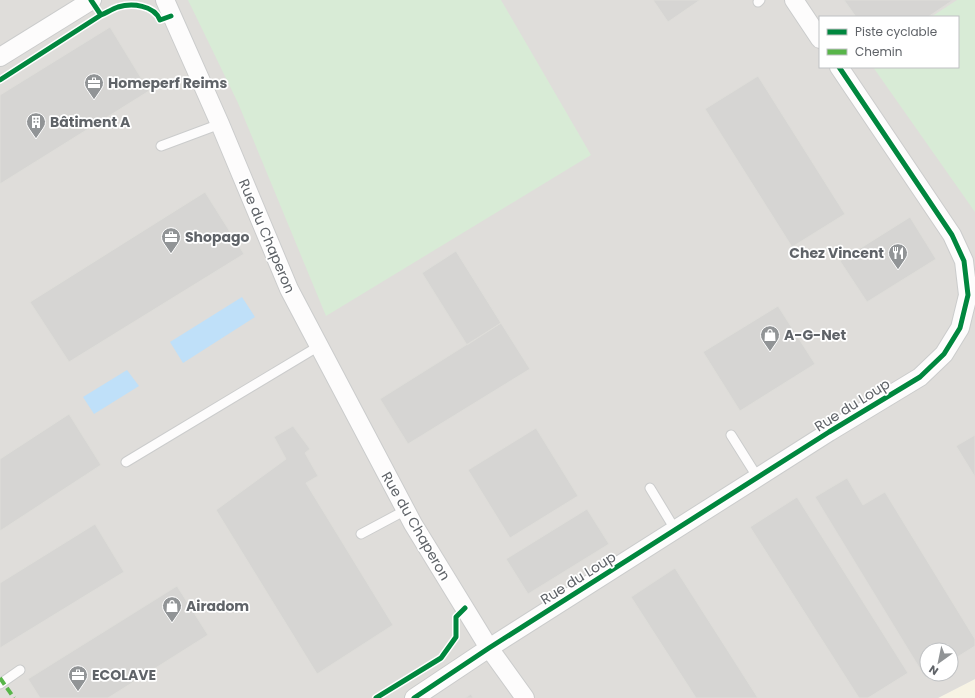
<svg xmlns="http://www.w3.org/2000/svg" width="975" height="698" font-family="Poppins,sans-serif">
	<rect width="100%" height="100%" fill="#efeeea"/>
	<!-- commercial -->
	<path fill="#f7f3e4" d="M975,679V698H938Z"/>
	<!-- industrial -->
	<path fill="#dfddda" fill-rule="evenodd" d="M0,0H975V679L938,698H0ZM820,17H958V67H820ZM927,650H951V674H927Z"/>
	<!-- green -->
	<path fill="#d8ebd6" d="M188,0H501L591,155L326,316L238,103Z
		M957,0H975V212L873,67H958V17H931Z"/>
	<!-- water -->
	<path fill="#bfe0f9" d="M242,297L255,317L183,363L170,342Z
		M127,370L139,386L94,414L83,397Z"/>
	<!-- building -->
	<path fill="#d6d5d3" stroke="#deddd9" d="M653,0H700L668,22Z
		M844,0H953L928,17H856Z
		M110,27L149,91L0,184V95Z
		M758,76L845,214L792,247L705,109Z
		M205,192L244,254L69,362L30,302Z
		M910,217L936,259L867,302L840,261Z
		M456,251L501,323L467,345L422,273Z
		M778,306L815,364L740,411L703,352Z
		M501,323L530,369L408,444L380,399Z
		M69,414L101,465L0,531V459Z
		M293,426L310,449L305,453L318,476L306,483L393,625L317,674L216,510L286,459L274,437Z
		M536,428L578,496L510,538L468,470Z
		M975,435V477L956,446Z
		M847,478L863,505L885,492L975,639V646L951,661V650H927V674H930L925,677L815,497Z
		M797,497L908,673L868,698H859L750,527Z
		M587,509L609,544L528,594L506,559Z
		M95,524L124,572L0,648V583Z
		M675,568L758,698H696L631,597Z
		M177,586L208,635L108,698H40L28,679Z
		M471,694L473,698H465Z"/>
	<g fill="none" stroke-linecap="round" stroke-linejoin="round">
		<defs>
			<path id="lane" d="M758,2L760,0
				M161,146L220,124
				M731,435L758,478
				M126,462L319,346
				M650,488L676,531
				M361,534L406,510
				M0,684L20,670"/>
			<path id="street" d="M165,0L220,124L289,289L413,524L489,648L525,698
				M794,0L820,39
				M0,57L92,0
				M414,698L489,648L829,432L920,377L944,354L960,328L968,295L964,261L952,235L839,67"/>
		</defs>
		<!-- lane casing -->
		<use href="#lane" stroke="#cbcccc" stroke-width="11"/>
		<!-- street casing -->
		<use href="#street" stroke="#cbcccc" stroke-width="20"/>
		<!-- lane -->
		<use href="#lane" stroke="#fdfcfc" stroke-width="9"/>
		<!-- street -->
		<use href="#street" stroke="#fdfcfc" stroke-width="18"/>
		<!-- quiet -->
		<path stroke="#58b549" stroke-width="4" stroke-dasharray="8 4" stroke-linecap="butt" d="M0,678L14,698"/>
		<defs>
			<path id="cycleway" d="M91,0L101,15C106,13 112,9 118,7C132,3 154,5 160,20L171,16
				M0,80L101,15
				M376,698L441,658L456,637V617L465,608
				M414,698L489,648L829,432L920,377L944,354L960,328L968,295L964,261L952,235L839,67"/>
		</defs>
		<!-- cycleway casing -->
		<use href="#cycleway" stroke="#fff" stroke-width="8"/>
		<!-- cycleway -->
		<use href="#cycleway" stroke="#00873e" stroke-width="5"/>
	</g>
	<!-- icons -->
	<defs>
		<symbol id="office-pin" viewBox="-11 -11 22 30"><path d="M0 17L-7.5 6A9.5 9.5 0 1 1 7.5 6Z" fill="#919496" stroke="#fff"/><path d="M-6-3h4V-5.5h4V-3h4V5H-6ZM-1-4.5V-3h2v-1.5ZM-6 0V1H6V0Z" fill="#fff"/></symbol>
		<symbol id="building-pin" viewBox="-11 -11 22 30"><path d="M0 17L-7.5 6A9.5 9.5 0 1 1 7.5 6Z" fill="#919496" stroke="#fff"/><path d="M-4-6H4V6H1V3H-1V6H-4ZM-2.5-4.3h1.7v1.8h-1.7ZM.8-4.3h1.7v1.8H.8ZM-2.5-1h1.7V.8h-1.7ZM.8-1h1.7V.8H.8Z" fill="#fff"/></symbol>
		<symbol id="restaurant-pin" viewBox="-11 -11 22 30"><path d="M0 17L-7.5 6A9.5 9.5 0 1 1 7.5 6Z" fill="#919496" stroke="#fff"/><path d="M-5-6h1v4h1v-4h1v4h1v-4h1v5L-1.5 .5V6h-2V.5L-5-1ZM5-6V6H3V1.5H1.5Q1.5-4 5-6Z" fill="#fff"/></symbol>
		<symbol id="shop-pin" viewBox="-11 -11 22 30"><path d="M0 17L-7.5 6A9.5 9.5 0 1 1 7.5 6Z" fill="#919496" stroke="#fff"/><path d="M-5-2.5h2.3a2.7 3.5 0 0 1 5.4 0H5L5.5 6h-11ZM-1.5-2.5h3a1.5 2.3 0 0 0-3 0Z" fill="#fff"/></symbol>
	</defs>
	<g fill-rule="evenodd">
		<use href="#office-pin" x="83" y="72" width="22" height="30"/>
		<use href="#building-pin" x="25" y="111" width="22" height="30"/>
		<use href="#office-pin" x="160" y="226" width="22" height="30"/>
		<use href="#restaurant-pin" x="887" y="242" width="22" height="30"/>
		<use href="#shop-pin" x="759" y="324" width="22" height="30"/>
		<use href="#shop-pin" x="161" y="595" width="22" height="30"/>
		<use href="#office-pin" x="67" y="664" width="22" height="30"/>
	</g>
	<g text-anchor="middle" stroke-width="3.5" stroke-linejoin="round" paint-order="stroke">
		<!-- poi labels -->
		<g font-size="14" font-weight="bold" fill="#5f6368" stroke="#fff" text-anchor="start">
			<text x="108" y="88">Homeperf Reims</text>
			<text x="50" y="127">Bâtiment A</text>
			<text x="185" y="242">Shopago</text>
			<text x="884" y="258" text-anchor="end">Chez Vincent</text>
			<text x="784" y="340">A-G-Net</text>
			<text x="186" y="611">Airadom</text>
			<text x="92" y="680">ECOLAVE</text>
		</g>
		<!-- street labels -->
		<g font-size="14" fill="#5f6368" stroke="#fff">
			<text transform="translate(267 236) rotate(67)" y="5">Rue du Chaperon</text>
			<text transform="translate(852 405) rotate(-32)" y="5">Rue du Loup</text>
			<text transform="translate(416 526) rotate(60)" y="5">Rue du Chaperon</text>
			<text transform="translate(578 578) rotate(-32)" y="5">Rue du Loup</text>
		</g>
	</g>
	<!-- legend -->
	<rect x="819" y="16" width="140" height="52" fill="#ffffff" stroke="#bfc1c3"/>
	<rect x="827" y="29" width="20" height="6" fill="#00873e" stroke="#bfc1c3"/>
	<text x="855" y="36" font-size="12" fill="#5f6368">Piste cyclable</text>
	<rect x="827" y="49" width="20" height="6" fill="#58b549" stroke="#bfc1c3"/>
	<text x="855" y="56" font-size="12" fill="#5f6368">Chemin</text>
	<!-- north arrow -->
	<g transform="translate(939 662) rotate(213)"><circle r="19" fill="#ffffff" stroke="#bfc1c3"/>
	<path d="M0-3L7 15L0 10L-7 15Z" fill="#919496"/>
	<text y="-6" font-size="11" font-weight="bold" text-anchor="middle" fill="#5f6368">N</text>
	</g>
</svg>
